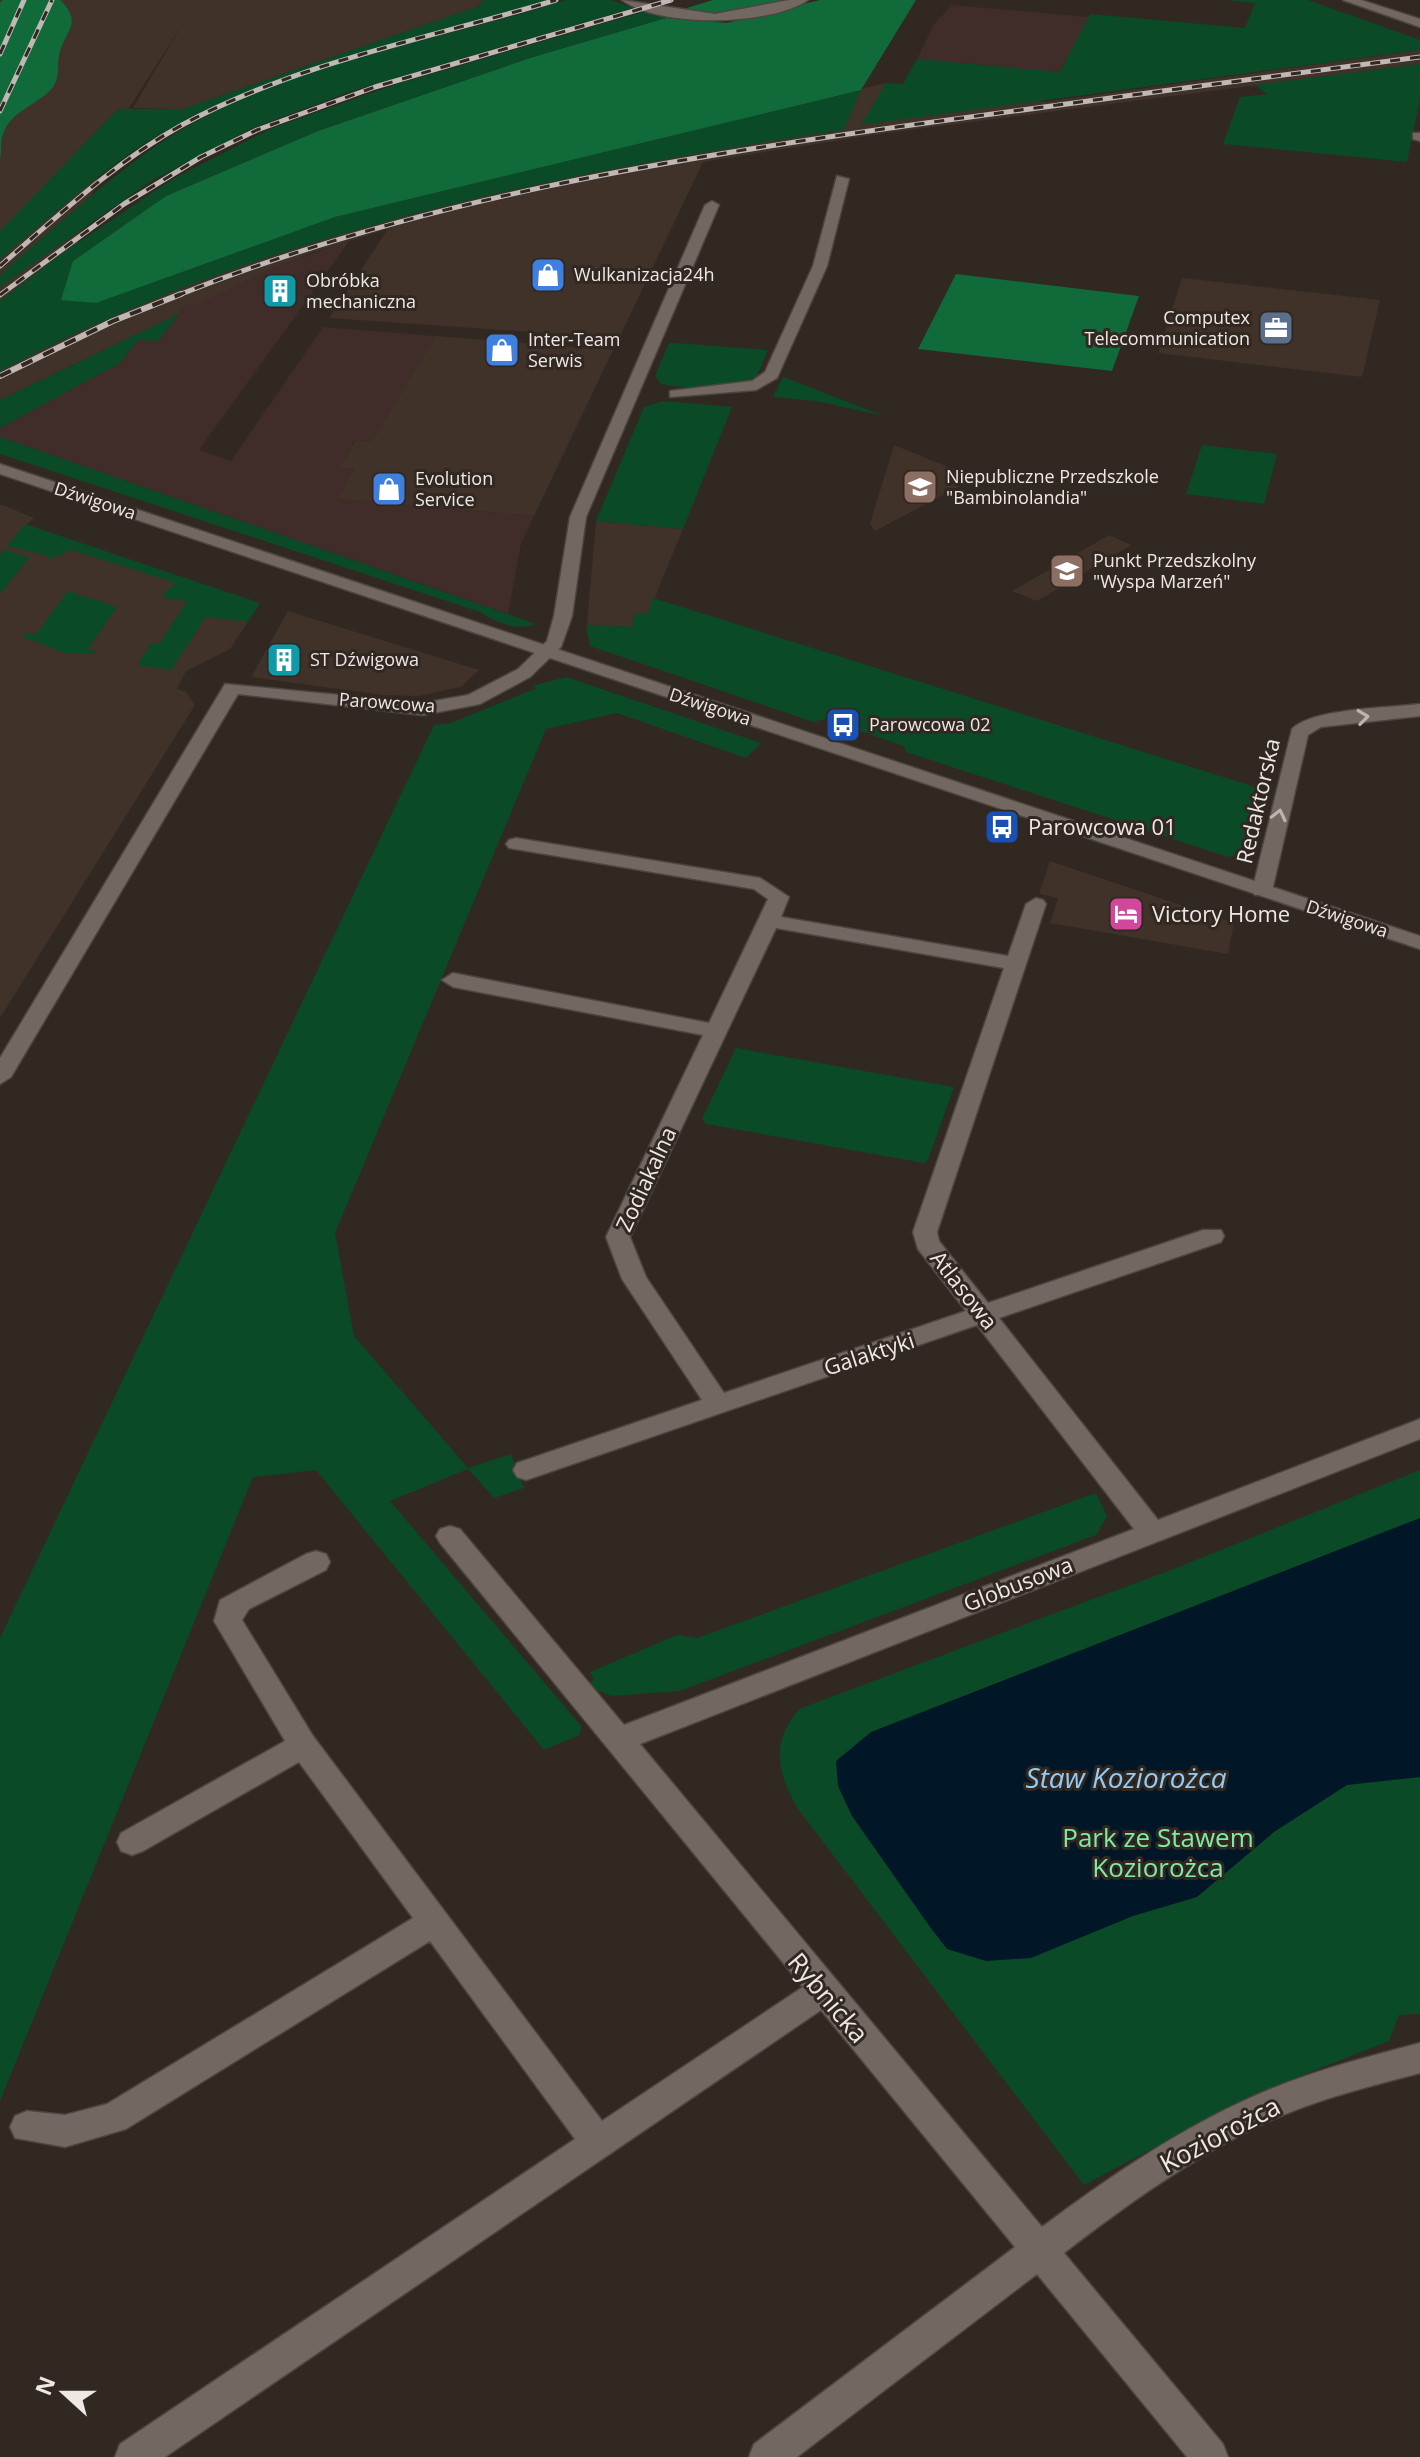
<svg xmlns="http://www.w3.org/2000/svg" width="1420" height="2457" font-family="'Open Sans',sans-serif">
	<rect width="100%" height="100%" fill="#312822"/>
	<!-- built -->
	<path fill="#403228" d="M0,0H484L479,6L183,109L133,108L183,23L108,141L61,300L96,303L335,217L886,83L1045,102L1420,50V64L879,134L703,162L619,338L329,318L388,229L308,254L197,305L187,304L179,314L0,400Z
		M1182,278L1380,300L1362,377L1158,353Z
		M435,336L613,350L534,516L336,499L354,470L339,468L356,440L372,441Z
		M894,445L975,478L875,531L870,524Z
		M0,504L34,518L26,525L62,540L260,603L230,649L186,671L177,689L186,692L195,705L0,1018Z
		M596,521L683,529L648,614L632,627L587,625Z
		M1109,535L1131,545L1037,601L1012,591Z
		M288,611L479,670L461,687L419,696L383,695L251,677Z
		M1050,861L1234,923L1228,954L1050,923L1058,898L1039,894Z"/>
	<!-- industrial -->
	<path fill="#402c28" d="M952,5L1089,17L1060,72L917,59L934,24Z
		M350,240L199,450L231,461L323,327L435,336L372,441L355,440L340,468L354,470L337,499L534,516L521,544L508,614L0,437V428L120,363L138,340L158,341L187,304L197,305L272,268Z"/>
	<!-- green -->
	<path fill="#0a4a27" d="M484,0H549C422,42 287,62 169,129C108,163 54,215 0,259V231L118,109H183L479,6Z
		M566,0H611L633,8L352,91L253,128L151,181L0,287V276L14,262C67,218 118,169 176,133C293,61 437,42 566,0Z
		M1226,0H1308L1420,40V50L861,125L886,83L903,84L917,59L1060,72L1090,14L1245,28L1255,3Z
		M646,11L666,18L530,58L318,131L166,196L73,261L96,303L335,217L861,90L844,130C552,174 263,232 0,371V301L61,254L173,179L272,128L394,85Z
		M1420,64V100L1407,162L1223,144L1240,97L1267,94L1255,85Z
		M179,314L158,341L138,340L120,363L0,428V400Z
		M669,343H676L768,350L755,381C724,385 692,391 661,384L655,376Z
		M783,377L884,416L816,401L773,397Z
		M663,401L732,407L683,529L596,521L644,407Z
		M0,437L536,624C515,631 498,623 480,612L0,454Z
		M1202,445L1277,454L1264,504L1186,494Z
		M25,524L260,603L248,622L206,617L171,670L142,666L138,664L151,644H159L187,601L166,599L163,593L176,583L71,550L48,560V556L7,546Z
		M4,549L29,558L0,594V555Z
		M68,591L117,607L88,649L97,653L67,654L23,637V633L36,634Z
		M653,598L1255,787C1266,805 1251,834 1245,853L1228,857L906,752L904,746L857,730L860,725L834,717L813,722L590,646L586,625L632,627L634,614H647Z
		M566,677L761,743L746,758L617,713L546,729L335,1233L354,1336L468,1468L511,1454L524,1488L494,1498L468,1469L390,1501L582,1727L579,1735L544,1750L316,1470L253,1477L0,2101V1638L434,725L451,723L537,688L532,686Z
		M736,1048L954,1087L928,1160L924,1163L707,1124L702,1119Z
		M1420,1470V2014L1399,2015L1389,2041L1255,2094L1084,2185L798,1809C777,1772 770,1744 799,1709L1176,1568Z
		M1096,1493L1107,1516L1096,1535L680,1691L611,1696L584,1685L594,1680L590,1672L677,1635L697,1638Z"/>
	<!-- forest -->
	<path fill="#106a3a" d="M3,0H60C85,24 63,32 59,56C57,67 60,77 53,87C39,105 11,110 3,134C0,142 2,152 0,160V3Z
		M713,0H785L733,15L677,11Z
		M820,0H916L861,90L335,217L96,303L61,300L73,261L166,196L318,131L530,58L666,18L727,23Z
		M956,274L1139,296L1112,371L918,349Z"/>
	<!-- water -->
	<path fill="#011727" d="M1420,1518V1777L1347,1785L1274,1832L1197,1897L1133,1916L1031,1958L986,1961L947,1949L930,1927L852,1816L838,1786L836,1761L871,1732Z"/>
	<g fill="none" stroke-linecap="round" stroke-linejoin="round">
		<defs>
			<path id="street" d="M622,0L715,14L789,0H808C770,26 660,28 622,0Z
				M1343,0H1361L1420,19V27Z
				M1413,133H1420V141L1413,139Z
				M837,176L849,179L827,266L777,378L756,390L670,397V391L752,381L765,372L813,266Z
				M712,201L719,205L586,517L572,616L561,647L530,677L480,704L423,715L238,694L11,1077L0,1084V1058L225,684L423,703L468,695L518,669L547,641L554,616L570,517L705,205Z
				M1420,704V716L1321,727L1308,735L1272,891L1269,895H1255L1252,891L1292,729C1313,708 1389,708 1420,704Z
				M516,838L760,878L789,897L781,917L1008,956L1026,904L1036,898L1043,900L1046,904L937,1232L939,1241L988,1303L1203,1230H1221L1224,1236L1221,1242L999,1318L1158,1520L1420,1419V1439L640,1744L1042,2227C1104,2181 1169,2136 1239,2103C1297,2075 1359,2059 1420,2043V2073C1367,2087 1313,2100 1263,2124C1192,2158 1126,2205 1064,2253L1223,2444L1228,2457H1187L1037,2274L797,2457H749L754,2444L1015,2247L821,2010L165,2457H115L120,2444L575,2139L430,1941L126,2129L65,2147L15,2138L10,2127L15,2116L27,2111L65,2115L107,2104L413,1918L299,1762L143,1851L132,1855L121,1851L117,1842L121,1833L285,1741L214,1621L220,1600L306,1554L316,1551L326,1554L330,1562L326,1570L249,1609L242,1620L313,1736L602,2121L803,1987L440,1543L436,1536L440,1529L450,1526L460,1529L624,1725L1134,1529L977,1325L535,1477L526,1480L517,1477L513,1470L517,1463L702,1400L622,1279L606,1237L703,1035L453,987L442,980L453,973L709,1023L768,899L754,889L509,848L506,844L509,840ZM776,928L1004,968L913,1232L918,1249L966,1311L724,1393L646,1277L630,1237Z"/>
			<path id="secondary" d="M0,464L1420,936V949L0,474Z"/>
		</defs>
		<!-- street casing -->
		<use href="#street" stroke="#4c4540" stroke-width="3"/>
		<!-- secondary casing -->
		<use href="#secondary" stroke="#4c4540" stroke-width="3"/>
		<!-- street -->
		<use href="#street" fill="#726861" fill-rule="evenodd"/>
		<!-- secondary -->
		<use href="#secondary" fill="#726861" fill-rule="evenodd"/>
		<defs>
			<path id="rail-far1" d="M0,54L24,0
				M0,111L52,0
				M0,266C58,216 115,162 182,125C298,62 431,38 556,0
				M0,295L124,204L201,157L257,130L375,87L671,0
				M176,296C416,200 672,158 926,123C1091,100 1255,79 1420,57"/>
			<path id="rail" d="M0,376L113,321L181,294"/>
		</defs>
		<!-- rail-far1 casing -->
		<use href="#rail-far1" stroke="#bfb8b4" stroke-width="5"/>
		<!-- rail casing -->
		<use href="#rail" stroke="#bfb8b4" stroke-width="6"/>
		<!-- rail-far1 -->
		<use href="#rail-far1" stroke="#312822" stroke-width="3" stroke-dasharray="10" stroke-linecap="butt"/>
		<!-- rail -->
		<use href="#rail" stroke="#312822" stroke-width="4" stroke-dasharray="12" stroke-linecap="butt"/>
	</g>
	<!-- one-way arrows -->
	<defs><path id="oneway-chevron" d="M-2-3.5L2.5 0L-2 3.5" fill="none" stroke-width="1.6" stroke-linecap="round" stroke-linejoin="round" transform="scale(2)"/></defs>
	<g stroke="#bcb5b0">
		<use href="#oneway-chevron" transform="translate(1363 717) rotate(-7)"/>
		<use href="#oneway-chevron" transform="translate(1279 815) rotate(-77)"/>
	</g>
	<!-- icons -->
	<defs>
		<symbol id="shop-square" viewBox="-11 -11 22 22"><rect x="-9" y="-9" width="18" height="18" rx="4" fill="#3f7fe0" stroke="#312822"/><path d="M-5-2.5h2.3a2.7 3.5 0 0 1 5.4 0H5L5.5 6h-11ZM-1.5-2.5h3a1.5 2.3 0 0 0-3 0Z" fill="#fff"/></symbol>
		<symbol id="building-square" viewBox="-11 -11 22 22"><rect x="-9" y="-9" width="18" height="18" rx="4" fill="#0f9aa8" stroke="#312822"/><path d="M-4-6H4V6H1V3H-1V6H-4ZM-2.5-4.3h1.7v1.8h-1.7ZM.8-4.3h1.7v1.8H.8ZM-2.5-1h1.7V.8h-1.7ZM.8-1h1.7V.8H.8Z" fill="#fff"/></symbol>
		<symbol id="office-square" viewBox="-11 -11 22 22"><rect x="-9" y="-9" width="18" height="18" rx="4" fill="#5c6f8a" stroke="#312822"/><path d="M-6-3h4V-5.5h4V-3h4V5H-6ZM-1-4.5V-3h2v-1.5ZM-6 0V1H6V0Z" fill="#fff"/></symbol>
		<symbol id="school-square" viewBox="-11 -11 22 22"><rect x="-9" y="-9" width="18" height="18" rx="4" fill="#8d6e63" stroke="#312822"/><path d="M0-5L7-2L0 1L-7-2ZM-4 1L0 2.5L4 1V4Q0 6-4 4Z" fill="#fff"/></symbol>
		<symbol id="bus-square" viewBox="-11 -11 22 22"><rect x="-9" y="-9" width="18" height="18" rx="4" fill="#1a4fb4" stroke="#312822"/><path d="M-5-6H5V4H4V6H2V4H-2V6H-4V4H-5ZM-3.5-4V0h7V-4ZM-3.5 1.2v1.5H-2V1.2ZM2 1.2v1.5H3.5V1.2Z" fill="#fff"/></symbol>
		<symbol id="hotel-square" viewBox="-11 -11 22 22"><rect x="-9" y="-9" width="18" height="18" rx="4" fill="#d1479c" stroke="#312822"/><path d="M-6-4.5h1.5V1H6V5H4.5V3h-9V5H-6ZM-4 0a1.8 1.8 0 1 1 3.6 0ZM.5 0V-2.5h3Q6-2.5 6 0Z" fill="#fff"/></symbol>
	</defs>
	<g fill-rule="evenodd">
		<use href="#shop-square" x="528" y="255" width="40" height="40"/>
		<use href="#building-square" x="260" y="271" width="40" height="40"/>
		<use href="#office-square" x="1256" y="308" width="40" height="40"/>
		<use href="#shop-square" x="482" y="330" width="40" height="40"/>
		<use href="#school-square" x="900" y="467" width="40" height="40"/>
		<use href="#shop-square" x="369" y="469" width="40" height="40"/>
		<use href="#school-square" x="1047" y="551" width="40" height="40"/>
		<use href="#building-square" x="264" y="640" width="40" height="40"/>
		<use href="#bus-square" x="823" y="705" width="40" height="40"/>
		<use href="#bus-square" x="982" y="807" width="40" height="40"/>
		<use href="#hotel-square" x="1106" y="894" width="40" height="40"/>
	</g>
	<g text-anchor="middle" stroke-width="6" stroke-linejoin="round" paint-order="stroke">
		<!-- far-poi labels -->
		<g font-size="18" fill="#eee8e5" stroke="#312822" text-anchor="start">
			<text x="574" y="281">Wulkanizacja24h</text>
			<text x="306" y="287">Obróbka<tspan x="306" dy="21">mechaniczna</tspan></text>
			<text x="1250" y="324" text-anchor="end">Computex<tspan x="1250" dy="21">Telecommunication</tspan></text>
			<text x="528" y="346">Inter-Team<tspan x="528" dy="21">Serwis</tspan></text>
			<text x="946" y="483">Niepubliczne Przedszkole<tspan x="946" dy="21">"Bambinolandia"</tspan></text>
			<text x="415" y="485">Evolution<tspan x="415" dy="21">Service</tspan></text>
			<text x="1093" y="567">Punkt Przedszkolny<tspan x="1093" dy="21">"Wyspa Marzeń"</tspan></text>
			<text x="310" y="666">ST Dźwigowa</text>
			<text x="869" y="731">Parowcowa 02</text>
		</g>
		<!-- far-street labels -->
		<g font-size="18" fill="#eee8e5" stroke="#312822">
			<text transform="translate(95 501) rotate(18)" y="6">Dźwigowa</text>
			<text transform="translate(387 703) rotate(4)" y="6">Parowcowa</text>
			<text transform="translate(710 707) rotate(18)" y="6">Dźwigowa</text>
			<text transform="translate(1347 919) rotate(18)" y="6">Dźwigowa</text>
		</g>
		<!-- street labels -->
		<g font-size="22" fill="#eee8e5" stroke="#312822">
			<text transform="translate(1258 801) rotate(-77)" y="8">Redaktorska</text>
			<text transform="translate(646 1179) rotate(-65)" y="8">Zodiakalna</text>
			<text transform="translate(964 1290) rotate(52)" y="8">Atlasowa</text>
			<text transform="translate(869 1354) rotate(-18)" y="8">Galaktyki</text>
			<text transform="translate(1018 1584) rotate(-21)" y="8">Globusowa</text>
		</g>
		<!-- poi labels -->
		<g font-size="22" fill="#eee8e5" stroke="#312822" text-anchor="start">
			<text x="1028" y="835">Parowcowa 01</text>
			<text x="1152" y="922">Victory Home</text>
		</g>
		<!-- near-park labels -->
		<g font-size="26" fill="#7feaa3" stroke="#312822">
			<text x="1158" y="1847">Park ze Stawem<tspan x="1158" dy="30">Koziorożca</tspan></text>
		</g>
		<!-- near-street labels -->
		<g font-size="26" fill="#eee8e5" stroke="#312822">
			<text transform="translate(828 1998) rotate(50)" y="9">Rybnicka</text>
			<text transform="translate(1220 2135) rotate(-28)" y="9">Koziorożca</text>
		</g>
		<!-- near-water labels -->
		<g font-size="28" font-style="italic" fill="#92cbf6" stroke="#312822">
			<text x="1126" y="1788">Staw Koziorożca</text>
		</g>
	</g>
	<!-- north arrow -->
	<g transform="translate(64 2393) rotate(291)" stroke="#312822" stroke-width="6" paint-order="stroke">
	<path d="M0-6L14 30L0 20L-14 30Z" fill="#eee8e5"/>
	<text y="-12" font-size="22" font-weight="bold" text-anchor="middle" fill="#eee8e5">N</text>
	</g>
</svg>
